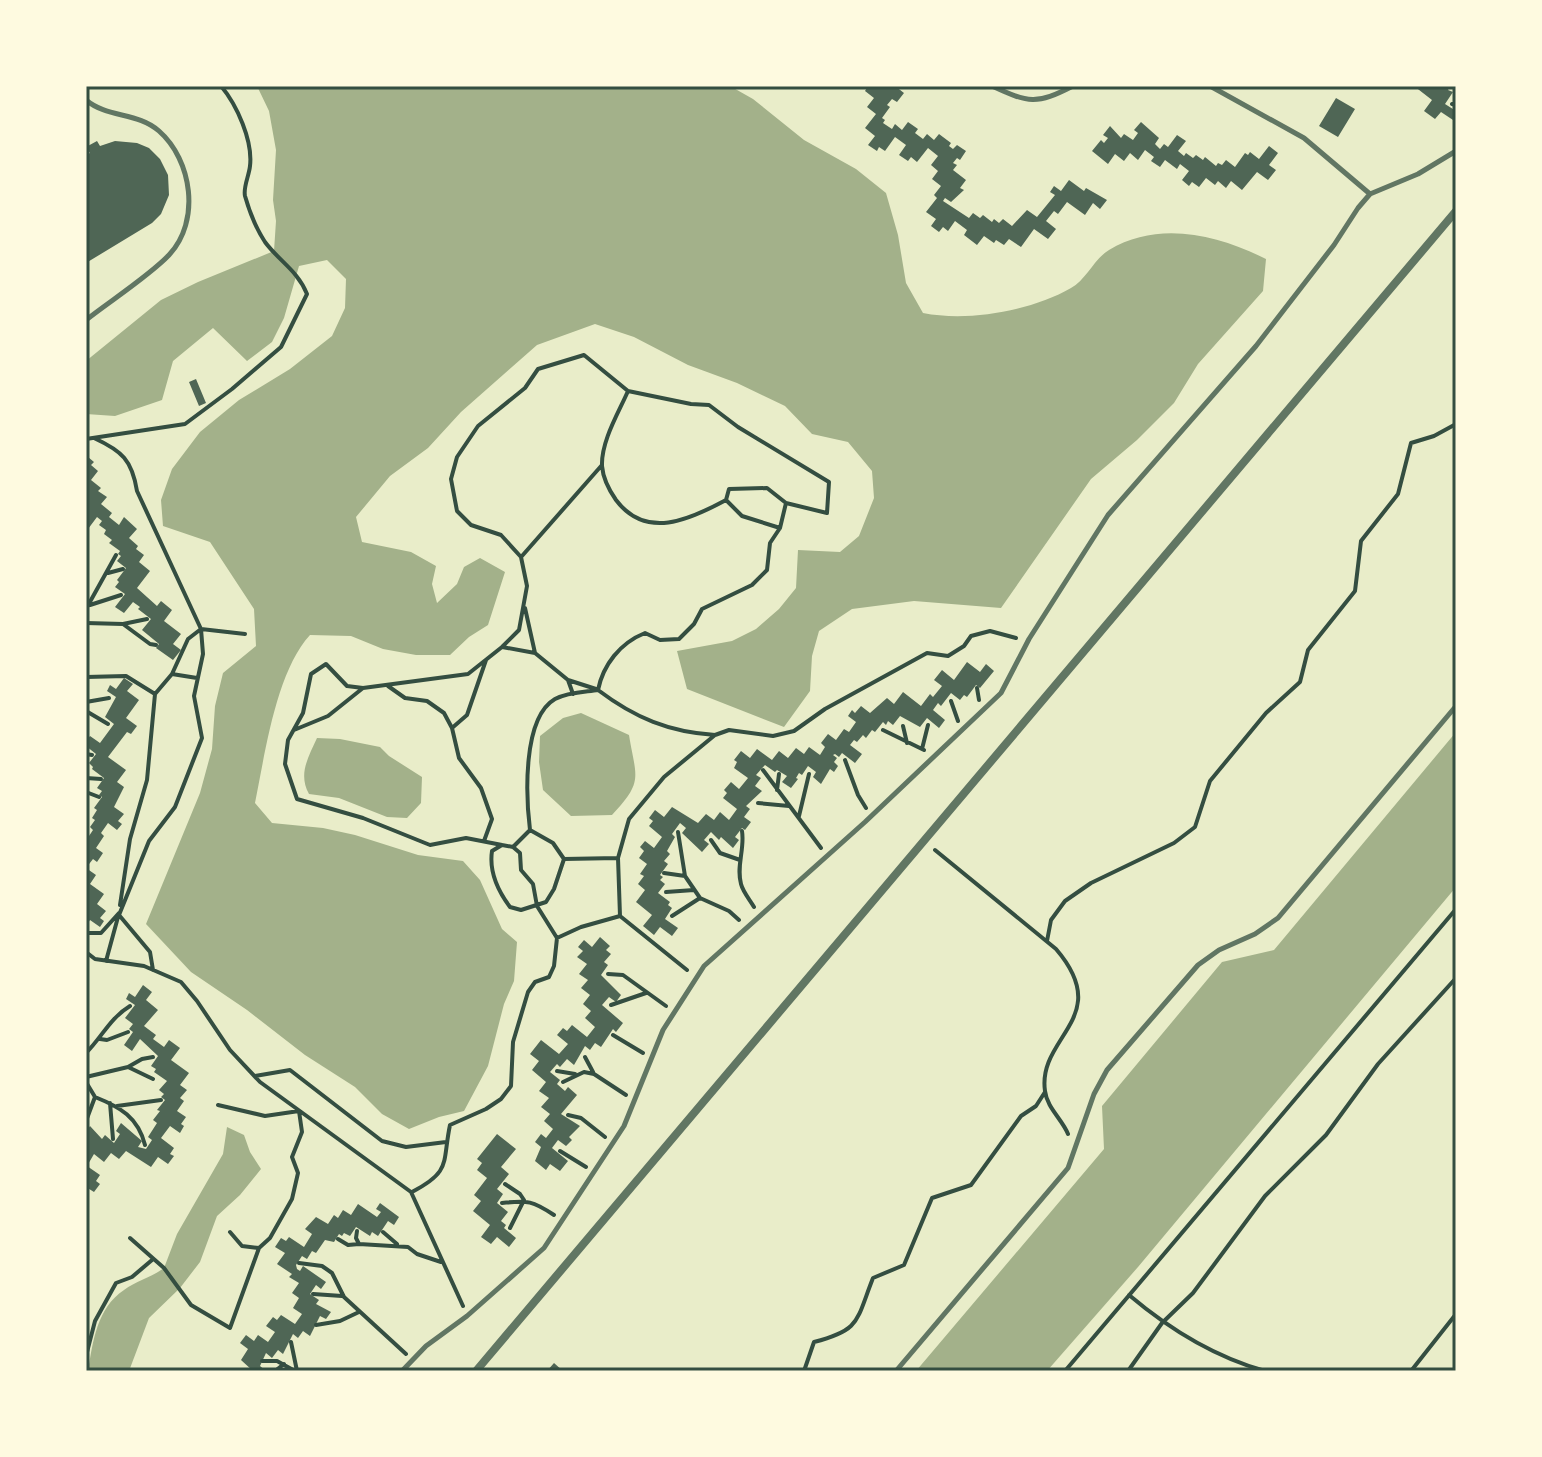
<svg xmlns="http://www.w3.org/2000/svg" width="1542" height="1457" font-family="'Fira Sans',sans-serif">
	<rect width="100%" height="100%" fill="#e9edc9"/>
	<!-- water -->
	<path fill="#a3b18a" d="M257,86H730L753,99L804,140L856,169L886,193L898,235L906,283L923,313C968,322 1031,311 1071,288C1086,280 1094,259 1109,250C1159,220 1218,235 1266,259L1263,291L1198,364L1174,403L1137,440L1091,479L1001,608L914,601L852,609L819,631L812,656L810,691L784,727L687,689L677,651L732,641L756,629L779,609L796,588L798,550L840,552L859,536L874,498L872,471L848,442L812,434L785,406L737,383L688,365L634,337L595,324L537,345L461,412L428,448L390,476L356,517L362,542L411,552L436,566L432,584L437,603L457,584L464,567L480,558L505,572L488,625L469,637L450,655H416L383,649L351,636L310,635C276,672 265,754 255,803L272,823L323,828L355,835L418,855L463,861L480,880L502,929L517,942L514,981L504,1004L488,1066L464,1111L439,1117L409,1129L382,1114L355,1087L305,1055L247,1010L191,972L146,924L200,793L212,749L215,706L223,673L256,646L254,609L210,542L163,526L161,500L172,469L200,432L239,400L290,369L332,336L345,308L346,279L327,260L299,266L284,318L272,342L247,361L213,328L173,361L162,400L115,416L86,414V361L161,300L198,282L274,251L276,221L273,200L276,150L269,111Z
		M581,713L629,735C636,778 644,781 612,815L571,816L543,790L539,762L540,736L563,718Z
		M1456,732V887L1138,1267L1047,1371H916L1104,1149L1102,1106L1222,962L1274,950Z
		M317,738L340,739L380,747L389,756L422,777L421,803L407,818L387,817L339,798L309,794C298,774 308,758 317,738Z
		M227,1127L244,1135L250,1152L261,1169L240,1195L217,1216L200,1262L180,1288L149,1318L129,1371H88C93,1341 97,1308 124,1290C136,1281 152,1277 164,1268L177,1234L223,1154Z"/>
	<!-- building -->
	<path fill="#4f6655" d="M868,86H895L904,93L897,102L892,99L887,105L890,107L882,118L885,120L883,123L892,129L895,124L902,130L908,122L918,129L915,133L923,139L927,134L934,140L939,134L951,143L949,146L953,149L957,145L966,151L960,160L957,158L953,163L957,165L953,170L966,180L960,188L964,190L951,202L945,198L943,201L969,218L973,213L980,218L983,215L992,222L994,219L999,223L1003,219L1012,226L1027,210L1037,217L1055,195L1050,192L1054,186L1061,191L1069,180L1084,191L1086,188L1107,200L1100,209L1093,203L1085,215L1067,202L1058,214L1054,211L1046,221L1056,229L1048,239L1034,229L1021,247L1009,239L1004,245L996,240L994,243L984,236L977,245L964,235L967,230L955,221L948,231L943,227L939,232L931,226L936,219L926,212L937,198L934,195L941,186L932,179L938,171L931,165L938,156L928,148L917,162L911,157L908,161L899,155L906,145L895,137L885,151L879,147L877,151L868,145L875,136L865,128L876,114L867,107L874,98L865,91Z
		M1414,86H1450L1448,90L1453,92L1445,104L1456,111L1453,120L1441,112L1435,119L1424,111L1432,100Z
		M1336,98L1355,109L1338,137L1319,126Z
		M1141,122L1159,138L1155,144L1160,149L1164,144L1168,147L1177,135L1186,141L1178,151L1184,156L1186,153L1193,158L1196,155L1203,160L1205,157L1216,166L1218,163L1222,165L1226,160L1235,167L1245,153L1248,155L1250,152L1259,159L1269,146L1278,153L1269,165L1276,170L1268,180L1257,172L1242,190L1231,181L1226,188L1218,181L1215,185L1206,178L1199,187L1192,182L1189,186L1182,180L1189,171L1180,164L1177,169L1165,160L1160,167L1151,161L1154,157L1145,150L1138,160L1130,153L1124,161L1115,154L1108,164L1092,151L1101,140L1104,143L1108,138L1103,135L1110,126L1121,138L1124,134L1133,140L1138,133L1134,130Z
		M97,141L100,146L115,141L137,143L149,148L160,159L168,175L169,195L161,214L152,223L86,263V155L90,153L86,147Z
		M196,379L206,403L199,406L189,382Z
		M88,457L94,462L91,465L98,471L91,480L101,488L98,491L107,497L101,504L112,513L109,517L119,525L124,517L137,529L129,538L138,546L136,549L144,555L139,562L150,571L137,588L157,606L161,601L172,610L164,621L181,634L173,644L181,650L173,660L156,648L159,644L142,630L151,619L138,609L140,607L133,602L124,613L115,607L125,594L115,587L119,582L117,580L126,568L117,561L121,556L118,554L120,551L109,543L112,540L104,534L106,530L99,525L102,521L97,517L88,529L86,528V514L89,510L86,508Z
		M967,662L980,672L986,664L994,671L980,688L976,685L967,697L964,695L960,700L951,693L941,706L938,703L933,710L945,720L939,728L927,718L920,727L900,716L893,725L888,721L886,725L883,722L875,732L872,730L866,738L863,735L857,742L854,740L850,745L862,754L855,763L842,753L839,757L835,754L833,755L837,758L834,762L838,766L834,772L830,769L821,784L813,777L816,772L808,766L802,775L799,773L796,778L798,779L791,788L782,782L787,776L777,770L775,772L765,765L756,775L761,778L755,786L762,791L746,806L750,809L744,817L751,822L745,830L742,828L735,837L739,840L733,848L721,837L719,840L711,832L704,840L709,844L702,852L682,833L686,828L680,823L672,834L675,837L667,851L670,854L664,861L668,864L660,875L663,877L660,880L665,884L658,893L670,902L668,905L672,908L665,919L678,928L672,936L660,927L654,935L643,926L652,915L636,902L645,890L638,884L644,876L640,874L647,864L639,858L644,851L640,847L645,841L654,848L662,837L649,826L653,821L649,818L655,810L664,817L672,807L698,823L706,814L714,820L720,812L729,820L737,809L723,798L727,793L724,790L731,782L739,789L748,778L734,768L737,762L734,760L741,751L750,758L757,749L772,760L779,751L788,758L796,748L804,754L809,747L820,755L825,747L821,743L828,734L836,740L844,729L849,732L856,722L848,716L852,710L855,713L861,706L870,713L887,698L894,704L903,692L921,706L930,694L933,697L942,686L934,680L942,670L954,680Z
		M124,678L133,684L127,691L139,700L126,718L137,726L131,734L127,732L108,757L126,770L117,782L124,787L114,807L124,814L118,821L122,824L117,830L108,823L101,833L104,836L96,848L103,853L97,862L93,859L86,868L96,875L90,884L104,894L97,904L106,911L100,918L104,921L100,927L90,920L86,926V834L89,836L93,830L90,827L95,820L92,818L97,810L94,808L102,797L99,795L102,791L97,788L104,778L92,769L93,767L89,763L96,754L86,746V741L90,736L100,743L114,724L105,717L116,697L107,691L110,685L116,689Z
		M600,937L610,946L606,950L611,954L604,962L608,965L601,975L621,995L616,1002L609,997L602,1005L623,1023L616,1032L613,1029L601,1047L595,1043L590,1050L585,1046L574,1065L567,1059L560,1067L557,1064L550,1072L560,1080L557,1084L565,1091L568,1087L577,1095L561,1114L580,1126L569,1137L572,1140L566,1146L558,1140L552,1148L568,1161L560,1171L550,1164L546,1170L535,1161L541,1147L535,1142L541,1134L546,1138L553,1129L544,1121L550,1114L541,1107L549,1098L539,1091L546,1082L532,1070L539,1061L530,1054L541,1040L559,1054L568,1044L557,1035L563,1028L567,1031L572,1025L587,1037L595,1027L585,1018L591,1011L583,1004L590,995L581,988L588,980L579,974L587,964L577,957L583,951L578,947L584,940L592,947Z
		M143,985L152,992L146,1000L158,1010L144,1026L156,1035L153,1039L164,1047L169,1040L180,1048L171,1060L189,1073L180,1085L187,1090L180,1098L184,1101L177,1111L186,1117L181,1124L184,1126L180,1133L170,1126L161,1138L174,1148L170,1154L174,1156L168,1164L158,1157L151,1167L126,1151L119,1159L111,1153L104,1162L94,1154L87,1166L100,1175L96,1181L100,1184L94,1192L86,1187V1142L89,1138L86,1132L90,1126L102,1139L105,1135L114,1143L120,1134L116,1131L121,1123L142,1141L138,1147L146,1149L152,1140L148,1137L157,1123L153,1120L160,1111L157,1110L165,1100L161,1097L164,1094L159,1090L167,1081L154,1072L156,1069L151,1066L158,1056L140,1039L132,1051L124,1045L133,1032L129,1029L133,1024L125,1018L135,1005L126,999L129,993L135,997Z
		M497,1134L516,1149L501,1167L509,1174L497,1189L503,1194L497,1203L508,1212L501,1221L506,1225L504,1228L516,1238L509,1247L497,1237L491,1244L481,1237L490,1225L473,1211L481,1201L474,1195L487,1178L477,1170L482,1163L477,1159Z
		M380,1203L399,1217L394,1225L388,1221L378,1236L372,1232L370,1236L356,1227L350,1236L344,1233L342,1236L339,1234L334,1242L325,1240L316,1253L312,1251L307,1259L302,1256L296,1265L297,1269L300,1271L303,1266L326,1282L321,1289L316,1285L310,1294L319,1300L316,1304L331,1312L326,1319L320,1316L310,1336L303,1331L298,1338L293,1334L283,1354L278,1350L272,1358L266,1353L260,1366L266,1371H253L241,1360L248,1349L240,1343L246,1335L254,1341L258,1335L268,1342L275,1332L266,1326L273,1317L277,1320L281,1315L295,1324L302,1314L293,1308L299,1298L292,1293L299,1283L289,1277L292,1274L277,1264L285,1253L275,1247L281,1238L286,1241L289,1237L304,1247L312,1234L305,1229L316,1217L328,1224L334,1215L338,1218L343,1210L351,1215L358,1204L377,1217L381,1212L376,1209Z
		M554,1363L563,1371H547Z"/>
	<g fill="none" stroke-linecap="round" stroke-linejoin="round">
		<!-- path -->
		<path stroke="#344e41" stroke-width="4" d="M1452,104L1456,105
			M628,391C619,412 601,441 602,466C603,478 609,490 616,500C646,540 689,520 726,500
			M94,438C122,451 132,460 137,491L201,629L203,654L194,696L202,738L175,807L149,841L119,915L150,952L153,970
			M86,439L185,424L232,389L281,347L307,294C298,271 279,261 265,242C257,230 249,210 245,196C243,187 249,176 250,166C253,141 237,105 221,86
			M780,528L786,503
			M522,556L602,465
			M108,573L123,569
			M90,605L121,595
			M525,608L535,653
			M86,609L116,555
			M86,623L123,624L150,644L156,645
			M123,624L147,619
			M502,647L535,653L568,680L573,694
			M172,674L197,678
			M86,677L126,676L155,694
			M568,680L596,689
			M388,686L405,698L427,701L444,713L452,728L459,758L481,788L492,819L484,841
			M977,688L979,700
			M951,701L958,721
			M86,702L109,698
			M86,711L108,724
			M903,726L907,743
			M452,728L467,715L486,660
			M294,730L328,716L363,688
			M883,730L924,750
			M922,749L928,725
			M86,754L92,755
			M845,760L858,795L866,808
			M763,770L821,848
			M86,778L101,779
			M777,790L779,774
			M86,792L99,797
			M758,803L789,806
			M799,816L809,774
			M530,830C526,798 522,718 555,699C568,692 585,692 598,690
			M742,831C745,849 736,866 741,884C743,892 750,900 754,907
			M678,832L685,876
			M711,840L720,853L740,860
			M502,845L466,838L430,845L363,818L297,799L285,764L288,740L303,713L311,674L326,664L347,686L363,688L468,674L502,647L519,630L527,586L521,557L501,535L471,525L457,511L451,479L457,457L478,426L525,388L538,369L584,355L628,391L691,404L709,405L738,427L829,482L827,513L786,503L767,488L729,489L726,500L742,516L780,528L770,543L767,570L752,585L702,609L694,624L679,639L660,640L645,633C620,643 603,665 598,690C635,718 669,732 715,735
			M513,847L520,853L521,870L533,884L537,906L557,938
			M935,850L1056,949C1115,1018 1037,1036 1045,1091C1047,1108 1062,1119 1068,1134
			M564,859L553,843L530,830L513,847L502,845L492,851C489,871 498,891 510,907L521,910L546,902L554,889L564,859L618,858
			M664,873L685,876L700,898
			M666,892L694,890
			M120,905L130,839L147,780L155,694L172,674L188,639L201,629L245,634
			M620,916L618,858L629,819L664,777L715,735L729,730L773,736L794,731L825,709L927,653L948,656L964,646L971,636L990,631L1016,638
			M672,916L700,898L729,911L739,920
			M86,933H101L119,913
			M1047,941L1051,920L1065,901L1091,883L1174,843L1195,827L1210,781L1266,713L1300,682L1308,650L1355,591L1361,541L1398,494L1411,443L1434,436L1456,424
			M86,952L95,959L144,966L181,982L197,1001L230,1050L260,1082L411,1192L463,1306
			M106,961L118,917
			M608,974L623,975L666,1006
			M611,1005L646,993
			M613,1035L643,1053
			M100,1039L107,1040L128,1032
			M86,1053C102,1037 110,1018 130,1006
			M585,1057L593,1072
			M128,1067L142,1059L153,1057
			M557,1071L575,1074
			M255,1076L290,1070L382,1141L406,1147L446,1142
			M86,1077L128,1067L153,1079
			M86,1082L95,1097L86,1121
			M563,1082L584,1072L594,1074L626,1095
			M95,1097C120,1107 138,1117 145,1145
			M110,1103L113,1139
			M117,1106L161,1100
			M568,1115L581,1118L605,1137
			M560,1151L586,1167
			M505,1184L520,1194L524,1200L510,1228
			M412,1192C452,1171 442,1163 450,1125L486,1109L501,1099L511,1086L513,1042L528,992L535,982L549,977L554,966L557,938L581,927L620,916L687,970
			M502,1203C528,1200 533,1201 554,1215
			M357,1231L356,1238L359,1244
			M230,1232L242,1246L259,1248
			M383,1232L397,1244
			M130,1238L164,1268L191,1305L230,1328L259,1248L270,1238L292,1199L298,1173L292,1157L302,1132L299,1111L265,1116L218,1105
			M338,1239L348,1245L359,1244L408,1247L417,1254L441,1262
			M299,1263L322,1266L332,1273L344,1297L406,1354
			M313,1294L342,1296
			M1129,1295C1168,1328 1215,1357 1265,1371
			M316,1325L340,1321L359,1312
			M291,1342L297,1371
			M86,1356L95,1321L116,1283L132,1277L152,1260
			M262,1361H277L295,1371
			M275,1371L284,1364
			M804,1371L814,1342C861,1330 856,1321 873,1278L904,1265L932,1198L971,1185L1021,1116L1036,1106L1045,1092
			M1065,1371L1456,909
			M1128,1371L1162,1323L1193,1293L1265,1196L1326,1135L1378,1064L1456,978
			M1411,1371L1456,1314"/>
		<!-- service -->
		<path stroke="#617663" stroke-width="5" d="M992,86C1029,103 1036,105 1073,86
			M1210,86L1304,138L1370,194
			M86,100C107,118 138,112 159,131C192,160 201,221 169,255C149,276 110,301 86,320
			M402,1371L426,1346L467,1316L544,1248L624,1126L663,1030L704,966L865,822L1001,693L1029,639L1108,515L1256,346L1334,245L1358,208L1370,194L1418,174L1456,151
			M896,1371L1068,1168L1094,1094L1107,1070L1198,965L1219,950L1255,934L1278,918L1456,706"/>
		<!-- minor -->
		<path stroke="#617663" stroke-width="8" d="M476,1371L1456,211"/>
	</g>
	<!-- border -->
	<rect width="1542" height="1457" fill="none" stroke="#fefae0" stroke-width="176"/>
	<rect x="88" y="88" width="1366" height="1281" fill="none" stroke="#344e41" stroke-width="3"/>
</svg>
